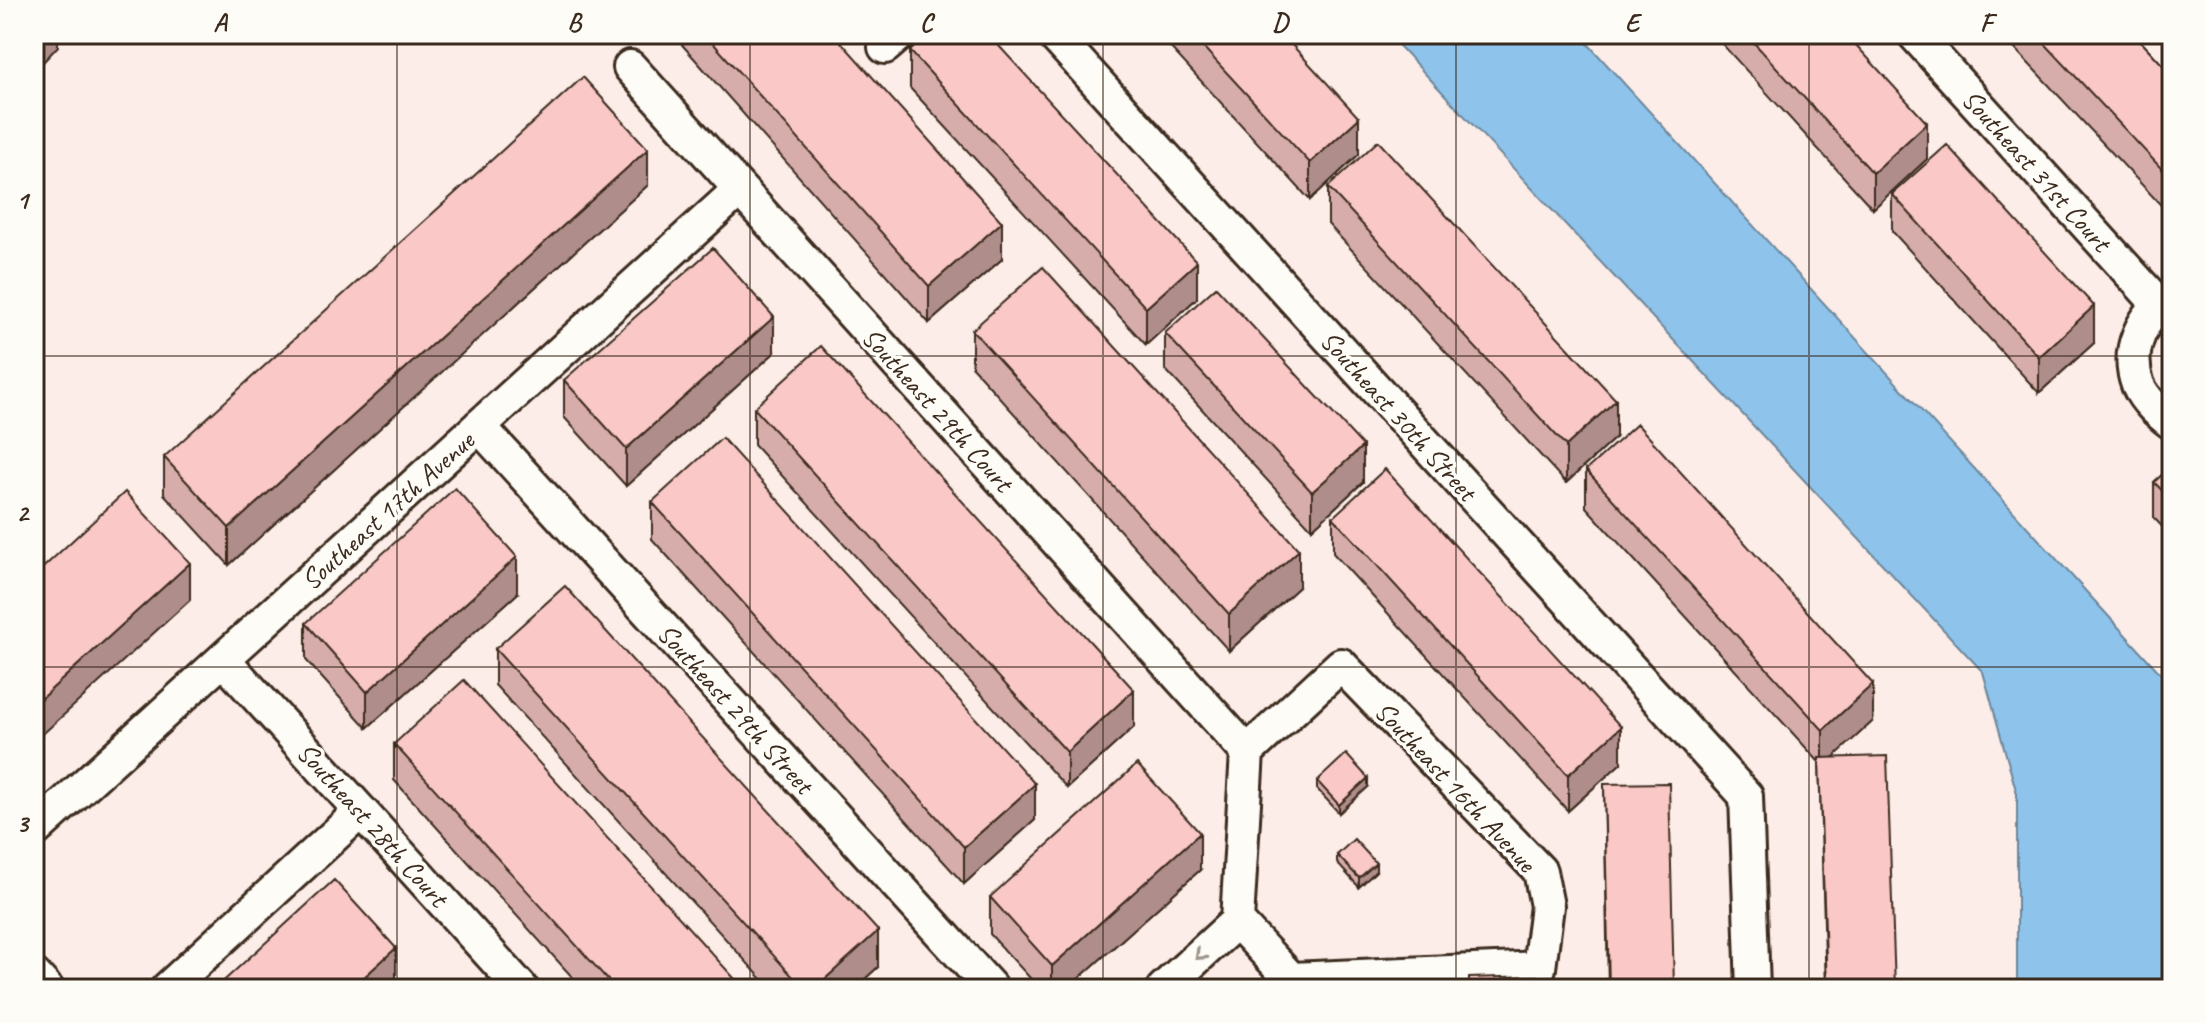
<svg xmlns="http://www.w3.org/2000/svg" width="2206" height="1023" font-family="Caveat,sans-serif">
	<rect width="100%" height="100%" fill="#fcede9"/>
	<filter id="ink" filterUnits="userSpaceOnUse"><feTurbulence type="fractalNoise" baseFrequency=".0125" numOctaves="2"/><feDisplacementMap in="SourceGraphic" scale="16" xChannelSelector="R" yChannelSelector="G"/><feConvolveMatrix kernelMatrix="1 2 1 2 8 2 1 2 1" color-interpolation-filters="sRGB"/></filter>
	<g filter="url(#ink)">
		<!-- water -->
		<path fill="#8ec3eb" stroke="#6d8699" stroke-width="2" d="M1388,34H1579L2172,686V989H2017V794L1983,672Z"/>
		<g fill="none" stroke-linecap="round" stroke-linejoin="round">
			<defs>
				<path id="minor" d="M1053,34L1746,796L1753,989
					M1914,34L2160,306
					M885,47L900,34
					M630,67L1247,752
					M2172,297C2142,314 2125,351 2138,385C2145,401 2159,413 2172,423
					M479,426L992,989
					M223,659L522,989
					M34,831L740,189
					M34,975L47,989
					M167,989L361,811
					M1163,989L1237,921
					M1280,989L1291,979L1539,968L1547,906L1540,871L1341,665L1247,752L1237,921L1291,979"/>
			</defs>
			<!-- minor casing -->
			<use href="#minor" stroke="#3b2a1e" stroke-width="38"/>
			<!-- minor -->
			<use href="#minor" stroke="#fdfcf7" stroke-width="32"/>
		</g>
		<!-- wall -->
		<path fill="#d7adab" stroke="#3b2a1e" stroke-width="2" d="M677,34H834L1002,259L929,323L677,39Z
			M1158,34H1282L1359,154L1310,200Z
			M1713,34H1846L1927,159L1873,209Z
			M2001,34H2134L2172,75V217Z
			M910,51L1197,298L1146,345L910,88Z
			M648,185L229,565L164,494V457Z
			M1328,187L1616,437L1566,483L1328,224Z
			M1892,194L2094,343L2039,393L1892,231Z
			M972,330L1299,587L1229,651L972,367Z
			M1165,333L1363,482L1312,529L1165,369Z
			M774,353L626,486L564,417V380Z
			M754,408L1134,727L1067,788L754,445Z
			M2172,466V537L2154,518V482Z
			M1586,470L1873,721L1833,757L1895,989H1826L1819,762L1586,507Z
			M652,502L1035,820L964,884L652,539Z
			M1333,517L1621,763L1568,811L1333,553Z
			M517,594L367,728L306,660V623Z
			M495,649L878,967L854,989H771L495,685Z
			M394,744L744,989H583L394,780Z
			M1317,781L1368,787L1339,813L1317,789Z
			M1604,784L1674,989H1608Z
			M1337,855L1376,871L1359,887L1337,863Z
			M1200,870L1067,989H1040L990,934V897Z"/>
		<!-- shaded-wall -->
		<path fill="#af8d8b" stroke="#3b2a1e" stroke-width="2" d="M48,34H58V46L34,72V49Z
			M1359,118V154L1310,200V163Z
			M1927,123V159L1873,209V173Z
			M648,149V185L229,565V528Z
			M1002,222V259L929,323V286Z
			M1197,262V298L1146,345V308Z
			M2094,306V343L2039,393V357Z
			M774,317V353L626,486V449Z
			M1616,400V437L1566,483V446Z
			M1363,446V482L1312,529V492Z
			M1299,550V587L1229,651V614Z
			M517,557V594L367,728V692Z
			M190,563V600L34,742V705Z
			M1873,684V721L1823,767V730Z
			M1134,690V727L1067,788V752Z
			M1621,727V763L1568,811V775Z
			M1368,778V787L1339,813V805Z
			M1035,784V820L964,884V847Z
			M1200,833V870L1067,989H1052V966Z
			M1376,863V871L1359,887V878Z
			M878,931V967L854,989H814Z
			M396,948V984L391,989H351Z"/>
		<!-- building -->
		<path fill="#fac9c7" stroke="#3b2a1e" stroke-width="2" d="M34,34H48L34,49Z
			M705,34H834L1002,222L929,286Z
			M929,34H988L1197,262L1146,308L910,51Z
			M1191,34H1282L1359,118L1310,163Z
			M1746,34H1846L1927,123L1873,173Z
			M2036,34H2134L2172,75V180Z
			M583,77L648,149L229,528L164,457Z
			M1378,141L1616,400L1566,446L1328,187Z
			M1947,145L2094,306L2039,357L1892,194Z
			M713,248L774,317L626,449L564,380Z
			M1043,267L1299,550L1229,614L972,330Z
			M1216,287L1363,446L1312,492L1165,333Z
			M821,346L1134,690L1067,752L754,408Z
			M1637,424L1873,684L1823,730L1586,470Z
			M722,438L1035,784L964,847L652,502Z
			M2172,466V501L2154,482Z
			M1385,469L1621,727L1568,775L1333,517Z
			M455,488L517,557L367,692L306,623Z
			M125,492L190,563L34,705V576Z
			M565,586L878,931L814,989H804L495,649Z
			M464,680L744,989H616L394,744Z
			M1346,754L1368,778L1339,805L1317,781Z
			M1887,756L1895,989H1827L1819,758Z
			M1137,764L1200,833L1052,966L990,897Z
			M1669,783L1674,989H1609L1604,784Z
			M1354,839L1376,863L1359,878L1337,855Z
			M334,880L396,948L351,989H215Z
			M1538,976V989H1469V978Z
			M444,979L453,989H433Z
			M905,983L910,989H898Z"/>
		<!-- one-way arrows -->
		<defs><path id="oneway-chevron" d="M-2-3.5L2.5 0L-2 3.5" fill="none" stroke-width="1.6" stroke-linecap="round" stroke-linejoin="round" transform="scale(2)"/></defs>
		<use stroke="#9c938a" href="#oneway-chevron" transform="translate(1200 955) rotate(137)"/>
	</g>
	<!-- grid -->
	<path fill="none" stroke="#3b2a1e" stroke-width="2" stroke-opacity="0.55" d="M397,34V989M750,34V989M1103,34V989M1456,34V989M1809,34V989M34,356H2172M34,667H2172"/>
	<g text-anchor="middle" stroke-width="7" stroke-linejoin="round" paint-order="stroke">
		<!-- street labels -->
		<g font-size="28" fill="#3b2a1e" stroke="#fdfcf7">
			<text transform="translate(2037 170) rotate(48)" y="10">Southeast 31st Court</text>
			<text transform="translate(938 409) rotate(48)" y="10">Southeast 29th Court</text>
			<text transform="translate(1399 415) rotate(48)" y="10">Southeast 30th Street</text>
			<text transform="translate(387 510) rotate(-42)" y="10">Southeast 17th Avenue</text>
			<text transform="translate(736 708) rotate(48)" y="10">Southeast 29th Street</text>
			<text transform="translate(1456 786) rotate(47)" y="10">Southeast 16th Avenue</text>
			<text transform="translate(373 824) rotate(48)" y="10">Southeast 28th Court</text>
		</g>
	</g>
	<!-- margin -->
	<rect width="2206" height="1023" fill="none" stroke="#fdfcf7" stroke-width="88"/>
	<rect x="44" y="44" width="2118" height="935" fill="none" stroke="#3b2a1e" stroke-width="3"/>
	<g font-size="26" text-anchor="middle" font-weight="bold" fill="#3b2a1e">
		<text x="220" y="31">A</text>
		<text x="574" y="31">B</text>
		<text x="926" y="31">C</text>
		<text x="1280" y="31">D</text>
		<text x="1632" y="31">E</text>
		<text x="1986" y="31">F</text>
		<text x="22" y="209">1</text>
		<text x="22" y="521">2</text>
		<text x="22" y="832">3</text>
	</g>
</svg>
